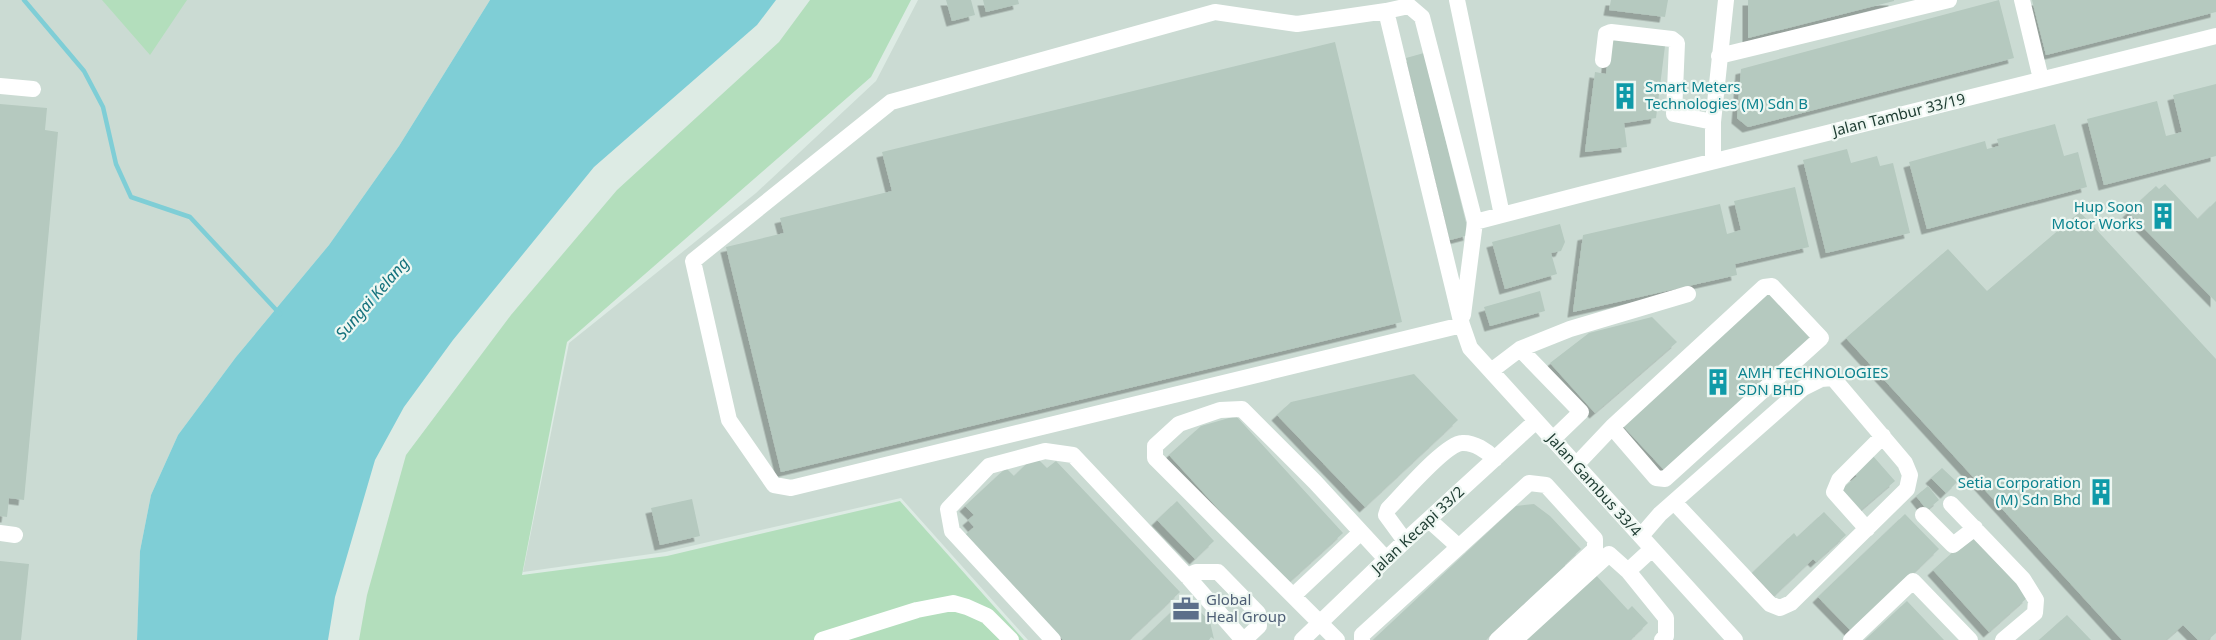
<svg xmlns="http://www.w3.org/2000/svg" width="2216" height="640" font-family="'Noto Sans',sans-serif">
	<defs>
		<filter id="shadow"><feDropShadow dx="-5.5" dy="5.5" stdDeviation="0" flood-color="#0004"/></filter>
	</defs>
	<rect width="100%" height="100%" fill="#ddebe4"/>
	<!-- built -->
	<path fill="#cbdbd3" d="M0,0H490L399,146L329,245L236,357L178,435L151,495L140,551L137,640H0Z
		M918,0H2216V640H1028L901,498L665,552L523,572L569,343L756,193L876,81Z"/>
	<!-- green -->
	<path fill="#b3debc" d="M102,0H187L150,55Z
		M810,0H911L871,77L567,342L522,575L667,556L900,501L1024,640H359L367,595L406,455L511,315L617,190L779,42Z"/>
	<!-- water -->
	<path fill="#7fced6" d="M490,0H776L757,25L594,167L453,340L404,407L375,460L335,597L328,640H137L140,551L151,495L178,435L236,357L329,245L399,146Z"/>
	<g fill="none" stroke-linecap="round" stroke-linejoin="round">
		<!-- stream -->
		<path stroke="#7fced6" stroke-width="4.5" d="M24,0L84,71L103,107L116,164L131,197L190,217L280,314"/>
	</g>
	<!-- building -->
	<path fill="#b5c9bf" filter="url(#shadow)" d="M946,0H971L975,15L952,21Z
		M983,0H1018L1019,4L986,12Z
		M1611,0H1668L1665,17L1609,10Z
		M1748,0H1894V1L1748,38Z
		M1999,0L2014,58L1748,127L1737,118L1741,69Z
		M2032,0H2216V12L2046,55Z
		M1610,39L1665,46L1656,118L1624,123L1627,147L1585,152L1595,72L1606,74Z
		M1335,42L1402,322L781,472L726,247L784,233L780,218L892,191L882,152Z
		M1424,53L1469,235L1450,240L1406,58Z
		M2216,84V156L2104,185L2087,119L2157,101L2166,136L2182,132L2173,95Z
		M0,104L47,108L45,130L58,132L24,500L9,498L7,517L0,516Z
		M2055,124L2064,156L2078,152L2087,187L1927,229L1909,162L1985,141L1987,149L1999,146L1997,139Z
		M1847,149L1851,163L1877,156L1880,166L1893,163L1910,233L1826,253L1803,160Z
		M2165,184L2198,219L2216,201V302L2128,212L2156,186L2159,189Z
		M1795,187L1809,247L1735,264L1737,275L1573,312L1583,235L1720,204L1727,234L1741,230L1734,201Z
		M2080,212L2216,359V633L2208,640H2198L2183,625L2166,640H2122L1846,338L1948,249L1987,291Z
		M1560,224L1565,242L1561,251L1551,253L1557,274L1505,289L1492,242Z
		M1540,291L1545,311L1490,326L1484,307Z
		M1769,292L1812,338L1666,472L1623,426Z
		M1652,317L1677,342L1595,413L1550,363L1589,333Z
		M1414,374L1458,420L1365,507L1277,415L1291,402Z
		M1236,416L1343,533L1287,584L1169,455L1201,426Z
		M1035,456L1047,468L1056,461L1180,592L1129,640H1063L964,536L974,527L968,520L974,515L965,506L1006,468L1014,476Z
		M1873,456L1895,481L1860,511L1841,490L1857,476L1853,473Z
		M1942,468L1957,482L1946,493L1931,478Z
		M1928,486L1939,500L1927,510L1916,496Z
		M692,499L700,536L660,545L651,508Z
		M1177,501L1214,541L1195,559L1157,520Z
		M1534,504L1550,516L1581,549L1565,564V576L1528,600L1485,640H1373L1516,506Z
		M1824,512L1846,535L1816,562L1813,559L1774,596L1752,573L1794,533L1797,537Z
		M1905,514L1939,549L1852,632L1818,597Z
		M1972,535L2028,597L1989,632L1933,570Z
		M0,561L29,564L21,640H0Z
		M1593,572L1628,610L1632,606L1648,623L1630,640H1520Z
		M1187,597L1210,622L1214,639L1211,637L1209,640H1142Z
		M1907,601L1944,640H1865Z
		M2067,615L2091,640H2039Z"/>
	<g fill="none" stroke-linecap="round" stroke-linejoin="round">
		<!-- minor -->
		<path stroke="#fff" stroke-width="16" d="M1457,0L1502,215
			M2022,0L2041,79
			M1386,11L1409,6L1422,17L1475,222L1463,315
			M1719,56L1949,0
			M1603,60L1606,34L1611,32L1672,39L1677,43L1674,114L1713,122
			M0,86L33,89
			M1713,161V122L1726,0
			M1475,222L1583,194L2216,36
			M1462,325L791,488L774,485L729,420L693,261L891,102L1215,12L1297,24L1386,11L1462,325L1470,348L1735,640
			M1520,349L1581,412L1553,439
			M1491,371L1520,349L1570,329L1688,294
			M1576,465L1612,427L1764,287L1772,286L1821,338L1665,479L1656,478L1612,427
			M1951,504L2023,579L2036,600L2035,613L2003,640
			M1923,515L1953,545L1975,528
			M1429,520L1459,547
			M1867,529L1834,492L1839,480L1883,436
			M0,533L15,535
			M1641,536L1660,514L1803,388L1821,379L1833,378L1905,463L1910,475L1907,489L1791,603L1780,608L1770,604L1674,502
			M1405,541L1386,515L1388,509C1402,495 1445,444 1462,443C1474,442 1487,451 1495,459
			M1628,571L1652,549
			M1187,576L1196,572H1218L1258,613L1259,626L1244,640
			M1293,596L1361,532
			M822,640L917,610L953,603L967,607L987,616L1011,640
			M1053,640L952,531L948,509L989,466L1045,451L1073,455L1187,576L1243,640
			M1302,640L1405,541L1536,421
			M1337,640L1155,458V446L1179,424L1220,410L1242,409L1315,482L1386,559
			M1362,640V635L1529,483L1546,485L1595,539V549L1497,640
			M1515,640L1609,554L1628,571L1666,618V636L1662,640
			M1851,640L1913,581L1970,640"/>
	</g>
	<!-- icons -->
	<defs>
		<symbol id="building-bare" viewBox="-9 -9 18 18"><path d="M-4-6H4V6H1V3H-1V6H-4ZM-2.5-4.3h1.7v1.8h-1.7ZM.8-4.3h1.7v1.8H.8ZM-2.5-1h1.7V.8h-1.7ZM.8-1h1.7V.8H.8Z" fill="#0f9aa8" stroke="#eef7f2" stroke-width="2.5" paint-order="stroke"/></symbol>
		<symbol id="office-bare" viewBox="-9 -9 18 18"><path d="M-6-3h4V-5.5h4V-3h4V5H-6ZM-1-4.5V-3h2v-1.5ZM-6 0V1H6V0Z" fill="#5c6f8a" stroke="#eef7f2" stroke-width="2.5" paint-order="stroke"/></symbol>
	</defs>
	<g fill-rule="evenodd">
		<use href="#building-bare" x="1606" y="77" width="38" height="38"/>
		<use href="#building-bare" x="2144" y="197" width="38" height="38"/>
		<use href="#building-bare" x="1699" y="363" width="38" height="38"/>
		<use href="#building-bare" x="2082" y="473" width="38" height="38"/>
		<use href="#office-bare" x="1167" y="590" width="38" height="38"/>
	</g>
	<g text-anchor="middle" stroke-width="4.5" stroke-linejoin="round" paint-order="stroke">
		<!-- culture labels -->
		<g font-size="15" fill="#0d838f" stroke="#eef7f2" text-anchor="start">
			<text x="1645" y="92">Smart Meters<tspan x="1645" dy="17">Technologies (M) Sdn B</tspan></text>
			<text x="2143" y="212" text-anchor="end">Hup Soon<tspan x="2143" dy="17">Motor Works</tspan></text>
			<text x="1738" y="378">AMH TECHNOLOGIES<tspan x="1738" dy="17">SDN BHD</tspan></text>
			<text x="2081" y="488" text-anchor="end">Setia Corporation<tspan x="2081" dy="17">(M) Sdn Bhd</tspan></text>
		</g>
		<!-- street labels -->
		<g font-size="15" fill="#1d3b31" stroke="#eef7f2">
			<text transform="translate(1899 115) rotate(-14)" y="5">Jalan Tambur 33/19</text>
			<text transform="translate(1594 485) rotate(48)" y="5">Jalan Gambus 33/4</text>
			<text transform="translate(1418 530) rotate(-43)" y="5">Jalan Kecapi 33/2</text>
		</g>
		<!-- service labels -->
		<g font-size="15" fill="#4e5e75" stroke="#eef7f2" text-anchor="start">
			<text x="1206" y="605">Global<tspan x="1206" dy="17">Heal Group</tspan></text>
		</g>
		<!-- water labels -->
		<g font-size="16" font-style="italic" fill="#13717c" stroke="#eef7f2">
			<text transform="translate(372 298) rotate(-49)" y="6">Sungai Kelang</text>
		</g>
	</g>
</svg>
